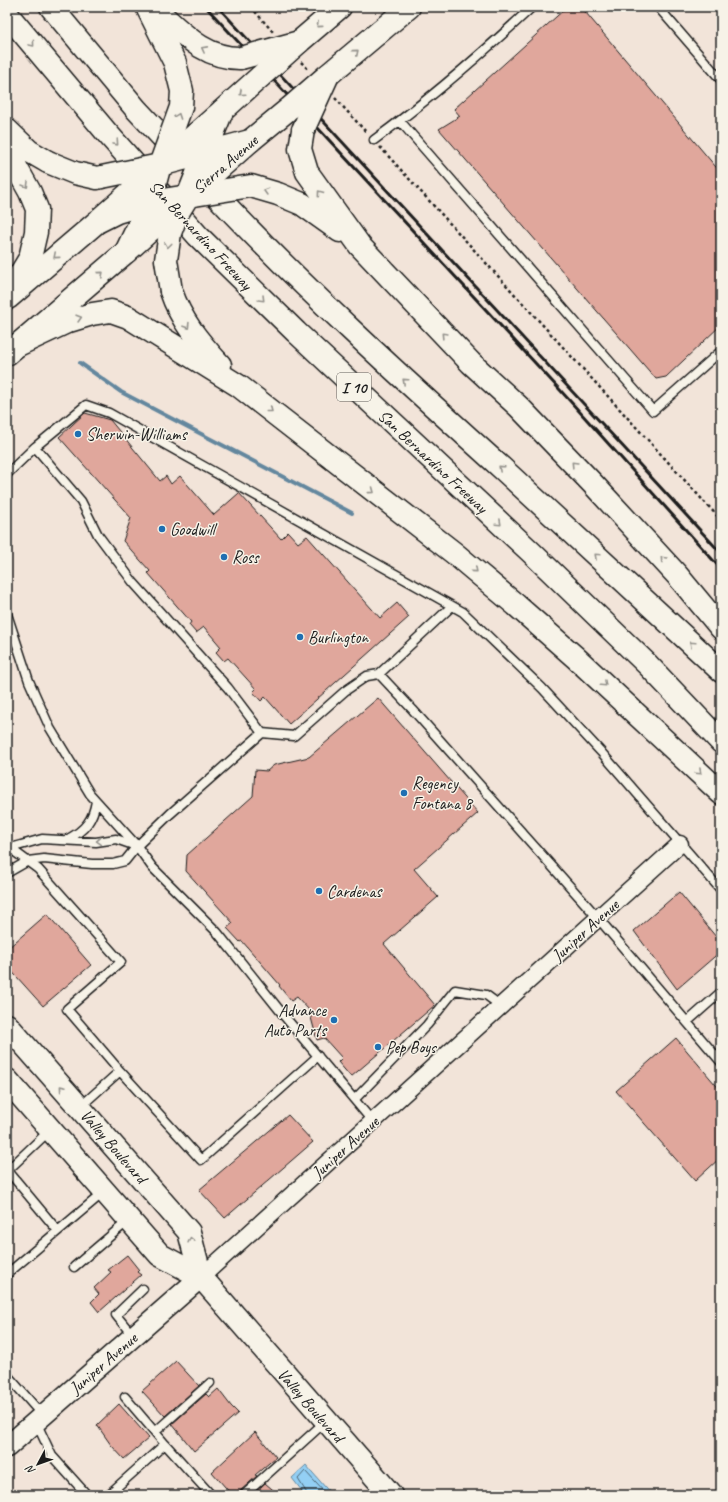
<svg xmlns="http://www.w3.org/2000/svg" width="728" height="1502" font-family="Caveat,sans-serif">
	<rect width="100%" height="100%" fill="#f2e4d9"/>
	<filter id="ink" filterUnits="userSpaceOnUse"><feTurbulence type="fractalNoise" baseFrequency=".025" numOctaves="2"/><feDisplacementMap in="SourceGraphic" scale="8" xChannelSelector="R" yChannelSelector="G"/><feConvolveMatrix kernelMatrix="1 2 1 2 8 2 1 2 1" color-interpolation-filters="sRGB"/></filter>
	<g filter="url(#ink)">
		<!-- water -->
		<path fill="#93cff4" stroke="#63879e" d="M306,1465L332,1495H305L292,1478Z"/>
		<g fill="none" stroke-linecap="round" stroke-linejoin="round">
			<!-- shore -->
			<path stroke="#4c6472" stroke-width="1" d="M308,1495L298,1479L305,1471L327,1495"/>
			<!-- stream -->
			<path stroke="#63879e" stroke-width="4" d="M80,363L121,392L352,513"/>
		</g>
		<!-- building -->
		<path fill="#e0a79c" stroke="#1c1c1c" d="M567,7H581L721,173V325L666,377L656,379L439,129L460,116L454,109Z
			M85,413L110,420L160,481L166,476L171,484L180,476L214,515L239,493L281,539L288,532L298,543L307,536L380,618L397,603L409,617L289,724L265,697L261,701L253,692L256,689L228,658L224,661L216,652L221,647L204,627L196,633L189,625L191,622L148,573L150,571L123,541L131,518L59,437Z
			M378,698L478,813L414,869L438,897L384,944L435,1005L351,1077L338,1062L342,1058L324,1038L317,1040L309,1010L297,997L291,1001L279,986L280,985L242,941L240,942L227,928L233,923L186,871L187,855L253,796L255,770L267,771L274,765L309,757Z
			M679,892L721,943V951L677,989L634,931Z
			M47,914L91,965L43,1006L7,966V949Z
			M676,1038L721,1091V1157L695,1181L616,1091Z
			M288,1115L313,1142L225,1218L199,1190Z
			M127,1255L139,1270L137,1272L141,1275L99,1312L91,1302L99,1294L94,1288L111,1272L108,1270Z
			M176,1361L199,1386L165,1416L142,1391Z
			M218,1389L231,1406L238,1413L194,1451L172,1424L206,1394L209,1397Z
			M119,1404L149,1438L124,1459L111,1445L97,1425Z
			M255,1432L276,1457L255,1475L257,1476L240,1491L239,1495H232L212,1472Z
			M265,1483L279,1495H252Z"/>
		<g fill="none" stroke-linecap="round" stroke-linejoin="round">
			<defs>
				<path id="service" d="M658,7L721,80
					M400,121L653,411L721,351
					M374,140C430,99 482,54 532,7
					M7,474L35,447
					M7,614L29,681L50,728L90,794L137,846L152,867L217,932L285,1017L373,1122
					M379,674L452,606
					M262,733L294,736L345,691L367,676L379,674L413,710L598,918L721,1062
					M68,839C85,830 93,820 96,801
					M7,846L38,869L121,962L67,1009L120,1071L80,1107
					M7,849L42,839L96,842L116,839L136,846
					M7,873L28,861L44,859L92,864H113L125,861L137,846L170,814L262,733L228,688L133,582L98,535L81,501L35,447L86,405L109,413L463,612L542,688L601,752L721,890
					M687,1022L721,992
					M120,1071L201,1160L318,1056
					M355,1099L427,1025L455,990L486,995L501,1006
					M49,1131L9,1169V1172L58,1231
					M74,1267L129,1220
					M7,1274L104,1192
					M133,1336L116,1315L143,1289
					M7,1375L43,1416
					M125,1397L165,1444
					M36,1422L52,1456L87,1495
					M155,1432L210,1383
					M108,1495L165,1444L211,1495
					M244,1495L325,1422"/>
				<path id="minor" d="M201,1277L680,844"/>
				<path id="tertiary" d="M7,1447L201,1277"/>
				<path id="primary" d="M299,42L340,7
					M328,75L409,7
					M222,111L261,76
					M250,141L290,108
					M8,298L97,222
					M7,354L126,252
					M7,1025L189,1232L201,1277
					M7,1080L160,1255L201,1277L391,1495"/>
				<path id="motorway" d="M51,7L136,109L180,156
					M153,7C180,30 203,59 241,58
					M148,9L175,63
					M7,14L107,133L198,236L296,332L532,553L648,665L721,742
					M7,130L29,151L48,162
					M303,130L300,149L307,172L360,246L471,363L519,407L593,484L677,575L721,628
					M7,151L30,192L37,209L36,232L30,258L7,296
					M202,180C297,283 401,377 505,471C577,537 649,604 721,671
					M302,204L340,231
					M171,291C181,321 199,342 220,365
					M18,345L69,321L92,314L111,311L128,317L239,386L454,553L516,605L575,657L721,793"/>
			</defs>
			<!-- service casing -->
			<use href="#service" stroke="#1c1c1c" stroke-width="11"/>
			<!-- minor casing -->
			<use href="#minor" stroke="#1c1c1c" stroke-width="19"/>
			<!-- tertiary casing -->
			<use href="#tertiary" stroke="#1c1c1c" stroke-width="23"/>
			<!-- primary casing -->
			<use href="#primary" stroke="#1c1c1c" stroke-width="25"/>
			<!-- motorway casing -->
			<use href="#motorway" stroke="#1c1c1c" stroke-width="25"/>
			<!-- path -->
			<path stroke="#1c1c1c" stroke-width="2.5" stroke-dasharray="3 3" stroke-linecap="butt" d="M251,7L273,32
				M301,62L309,70
				M335,98L367,133
				M380,147L721,520"/>
			<!-- service -->
			<use href="#service" stroke="#f7f3e8" stroke-width="8"/>
			<!-- minor -->
			<use href="#minor" stroke="#f7f3e8" stroke-width="16"/>
			<!-- tertiary -->
			<use href="#tertiary" stroke="#f7f3e8" stroke-width="20"/>
			<!-- primary -->
			<use href="#primary" stroke="#f7f3e8" stroke-width="22"/>
			<!-- motorway -->
			<use href="#motorway" stroke="#f7f3e8" stroke-width="22"/>
			<!-- rail -->
			<path stroke="#1c1c1c" stroke-width="3" d="M206,7L561,391L721,569
				M218,7L721,553"/>
			<defs>
				<path id="primary-bridge" d="M261,76L299,42
					M290,108L328,75
					M101,218L222,111
					M126,252L250,141"/>
				<path id="motorway-bridge" d="M241,58L299,42
					M303,130L328,75
					M48,162L75,173L97,178L160,165L250,141
					M97,222L117,212L150,202L251,186L278,194L302,204
					M126,252L150,202L160,165L181,107L182,91L175,63
					M171,291L166,260L170,233L177,214L188,196L222,111"/>
			</defs>
			<!-- primary-bridge casing -->
			<use href="#primary-bridge" stroke="#1c1c1c" stroke-width="25" stroke-linecap="butt"/>
			<!-- motorway-bridge casing -->
			<use href="#motorway-bridge" stroke="#1c1c1c" stroke-width="25" stroke-linecap="butt"/>
			<!-- primary-bridge -->
			<use href="#primary-bridge" stroke="#f7f3e8" stroke-width="22"/>
			<!-- motorway-bridge -->
			<use href="#motorway-bridge" stroke="#f7f3e8" stroke-width="22"/>
		</g>
		<!-- one-way arrows -->
		<defs><path id="oneway-chevron" d="M-2-3.5L2.5 0L-2 3.5" fill="none" stroke-width="1.6" stroke-linecap="round" stroke-linejoin="round"/></defs>
		<g stroke="#94928c">
			<use href="#oneway-chevron" transform="translate(319 25) rotate(139)"/>
			<use href="#oneway-chevron" transform="translate(32 44) rotate(50)"/>
			<use href="#oneway-chevron" transform="translate(204 49) rotate(-152)"/>
			<use href="#oneway-chevron" transform="translate(356 52) rotate(-40)"/>
			<use href="#oneway-chevron" transform="translate(242 93) rotate(138)"/>
			<use href="#oneway-chevron" transform="translate(178 116) rotate(-70)"/>
			<use href="#oneway-chevron" transform="translate(116 143) rotate(48)"/>
			<use href="#oneway-chevron" transform="translate(26 185) rotate(59)"/>
			<use href="#oneway-chevron" transform="translate(266 191) rotate(-164)"/>
			<use href="#oneway-chevron" transform="translate(320 193) rotate(-126)"/>
			<use href="#oneway-chevron" transform="translate(168 245) rotate(97)"/>
			<use href="#oneway-chevron" transform="translate(56 256) rotate(139)"/>
			<use href="#oneway-chevron" transform="translate(101 274) rotate(-41)"/>
			<use href="#oneway-chevron" transform="translate(262 299) rotate(45)"/>
			<use href="#oneway-chevron" transform="translate(79 318) rotate(-16)"/>
			<use href="#oneway-chevron" transform="translate(187 326) rotate(58)"/>
			<use href="#oneway-chevron" transform="translate(444 335) rotate(-134)"/>
			<use href="#oneway-chevron" transform="translate(405 381) rotate(-138)"/>
			<use href="#oneway-chevron" transform="translate(270 410) rotate(38)"/>
			<use href="#oneway-chevron" transform="translate(574 464) rotate(-134)"/>
			<use href="#oneway-chevron" transform="translate(501 468) rotate(-138)"/>
			<use href="#oneway-chevron" transform="translate(372 491) rotate(37)"/>
			<use href="#oneway-chevron" transform="translate(499 523) rotate(43)"/>
			<use href="#oneway-chevron" transform="translate(597 556) rotate(-137)"/>
			<use href="#oneway-chevron" transform="translate(663 559) rotate(-133)"/>
			<use href="#oneway-chevron" transform="translate(475 570) rotate(40)"/>
			<use href="#oneway-chevron" transform="translate(692 644) rotate(-137)"/>
			<use href="#oneway-chevron" transform="translate(604 684) rotate(43)"/>
			<use href="#oneway-chevron" transform="translate(699 772) rotate(43)"/>
			<use href="#oneway-chevron" transform="translate(99 841) rotate(176)"/>
			<use href="#oneway-chevron" transform="translate(62 1088) rotate(-131)"/>
			<use href="#oneway-chevron" transform="translate(191 1240) rotate(-104)"/>
		</g>
	</g>
	<!-- markers -->
	<g fill="#1f6fb2" stroke="#f7f3e8" stroke-width="1.5">
		<circle cx="78" cy="434" r="4"/>
		<circle cx="162" cy="529" r="4"/>
		<circle cx="224" cy="557" r="4"/>
		<circle cx="300" cy="637" r="4"/>
		<circle cx="404" cy="793" r="4"/>
		<circle cx="319" cy="891" r="4"/>
		<circle cx="334" cy="1020" r="4"/>
		<circle cx="378" cy="1047" r="4"/>
	</g>
	<g text-anchor="middle" stroke-width="3" stroke-linejoin="round" paint-order="stroke">
		<!-- shield labels -->
		<rect fill="#f7f3e8" stroke="#5e5c59" stroke-width="1" x="337" y="373" width="34" height="28" rx="3"/>
		<g font-size="16" font-weight="bold" fill="#1c1c1c">
			<text x="354" y="393">I 10</text>
		</g>
		<!-- street labels -->
		<g font-size="17" fill="#1c1c1c" stroke="#f7f3e8">
			<text transform="translate(225 164) rotate(-41)" y="6">Sierra Avenue</text>
			<text transform="translate(201 235) rotate(47)" y="6">San Bernardino Freeway</text>
			<text transform="translate(433 461) rotate(43)" y="6">San Bernardino Freeway</text>
			<text transform="translate(585 930) rotate(-42)" y="6">Juniper Avenue</text>
			<text transform="translate(114 1146) rotate(49)" y="6">Valley Boulevard</text>
			<text transform="translate(345 1147) rotate(-42)" y="6">Juniper Avenue</text>
			<text transform="translate(103 1363) rotate(-41)" y="6">Juniper Avenue</text>
			<text transform="translate(311 1405) rotate(49)" y="6">Valley Boulevard</text>
		</g>
		<!-- poi labels -->
		<g font-size="17" fill="#1c1c1c" stroke="#f7f3e8" text-anchor="start">
			<text x="86" y="440">Sherwin-Williams</text>
			<text x="170" y="535">Goodwill</text>
			<text x="232" y="563">Ross</text>
			<text x="308" y="643">Burlington</text>
			<text x="412" y="789">Regency<tspan x="412" dy="20">Fontana 8</tspan></text>
			<text x="327" y="897">Cardenas</text>
			<text x="326" y="1016" text-anchor="end">Advance<tspan x="326" dy="20">Auto Parts</tspan></text>
			<text x="386" y="1053">Pep Boys</text>
		</g>
	</g>
	<!-- margin -->
	<rect width="728" height="1502" fill="none" stroke="#f7f3e8" stroke-width="24"/>
	<rect x="12" y="12" width="704" height="1478" fill="none" stroke="#1c1c1c" stroke-width="1.5" filter="url(#ink)"/>
	<!-- north arrow -->
	<g transform="translate(38 1464) rotate(229)" stroke="#f7f3e8" stroke-width="3" paint-order="stroke">
	<path d="M0-3L7 15L0 10L-7 15Z" fill="#1c1c1c"/>
	<text y="-6" font-size="11" font-weight="bold" text-anchor="middle" fill="#1c1c1c">N</text>
	</g>
</svg>
